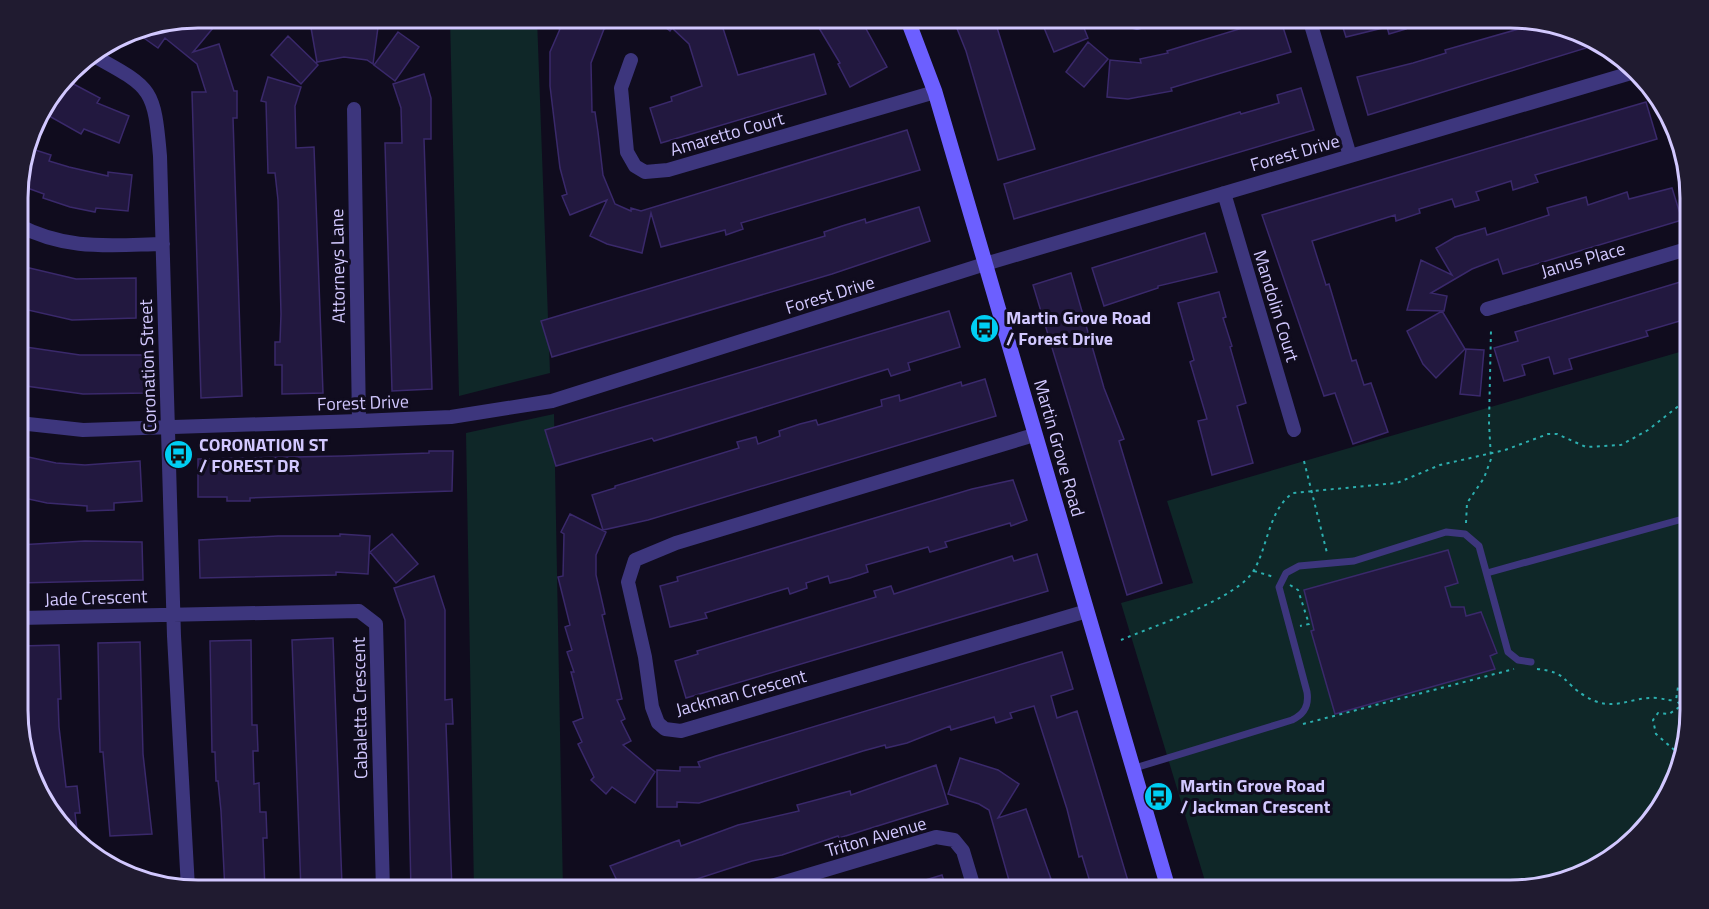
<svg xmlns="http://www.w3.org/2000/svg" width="1709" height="909" font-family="'Titillium Web',sans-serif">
	<rect width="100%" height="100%" fill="#100c1e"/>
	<!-- green -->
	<path fill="#0f2728" d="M450,18H537L550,373L459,396Z
		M1690,349L1691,710L1672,790L1610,861L1522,891H1208L1121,603L1193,583L1167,501Z
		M554,414L563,891H474L466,433Z"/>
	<!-- building -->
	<path fill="#22183f" stroke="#3a296b" stroke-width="1.5" d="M201,18L213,28L193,52L219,44L234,91H237V118H233L242,396L201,398L192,92H206L197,64L165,38L158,48L134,31Z
		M332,18L379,20L373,64L367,60L344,57L317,62L310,22Z
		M559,18H628L604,29L591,63L592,112H595L598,132L603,175L615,204L631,211V208L641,211L907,130L920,170L741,223L743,229L726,235L725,230L661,247L651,213L642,253L607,244L590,236L607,200L570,215L562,196L567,194L560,168L550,86V52L560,29L555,27Z
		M653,18H716L722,25L738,75L814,54L826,94L661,143L650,108L672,101L671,97L702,86L689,44L672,28L670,31Z
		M813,18H860L887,67L850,87L838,64L840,63Z
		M960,18H994L1035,149L998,160L966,51L954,21Z
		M1040,18H1080L1088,38L1054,52Z
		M1275,18H1280L1291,52L1171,88L1172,91L1128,99L1107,97L1110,60L1141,63L1140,59L1168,53L1167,51Z
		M1340,18H1409V21L1404,22L1406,29L1389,34L1387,27L1346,37Z
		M1536,24L1590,37L1599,44L1368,115L1357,77L1413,63L1446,53L1445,50Z
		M398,32L419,47L395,81L374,65Z
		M288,36L318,65L301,84L271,55Z
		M1088,42L1108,59L1084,87L1066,72Z
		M424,74L431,98V139H424L432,389L392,391L385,143H402L401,108L393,84Z
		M268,77L301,87L295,106L296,148L314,147L323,393L282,394V365H275V342H280L281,314L278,200L275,173H268L266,102L261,101Z
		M66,80L100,98L97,103L129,116L119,143L84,129L81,134L42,112Z
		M1301,88L1314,130L1014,219L1004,184L1240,112L1241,114L1279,103L1277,95Z
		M1646,102L1657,139L1535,175L1538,182L1513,190L1511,181L1476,192L1479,200L1455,207L1452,199L1419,209L1420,213L1396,221L1395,215L1312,241L1326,285L1329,284L1352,361L1356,360L1364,385L1371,383L1388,432L1353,444L1335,393L1324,396L1262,215Z
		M29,148L51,155L49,161L69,167L108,176V172L132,175L128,211L96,208L95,212L70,207L43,198L44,194L19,185Z
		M1672,188L1682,220L1503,274L1498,259L1472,269L1431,293L1447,296L1444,311L1407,310L1421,260L1452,275L1436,248L1455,237L1485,228L1487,235L1549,215L1547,208L1586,197L1588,205L1627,192L1629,199Z
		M919,207L930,241L832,274L552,357L541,321L825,236L824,232L842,226L865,219L866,223Z
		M1205,233L1217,272L1158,286V288L1104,306L1092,268Z
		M21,266L76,279L136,278V318L72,320L19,308Z
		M1071,273L1104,388L1124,439L1119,441L1162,583L1127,595L1033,285Z
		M1690,279V318L1646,331L1648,336L1569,359L1572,369L1554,374L1549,357L1522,365L1525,375L1504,381L1494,348L1518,341L1515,332Z
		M1219,292L1226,317L1223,318L1232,346L1230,347L1246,403L1237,406L1253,463L1212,475L1198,421L1207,419L1190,362L1194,360L1178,303Z
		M949,311L960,347L908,363L910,370L891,376L888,369L654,441L652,438L556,466L545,430Z
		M1442,311L1465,349L1436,378L1423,364L1407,331Z
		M19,346L80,355H145L147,393L83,394L19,385Z
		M1466,349L1484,350L1480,396L1460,394Z
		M985,379L996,416L648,520L603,530L592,495L615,488V486L739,448L737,442L756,437L758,444L780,436L779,431L800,424L816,420L818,425L882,406L881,400L899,395L900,401L961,382L962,386Z
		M429,451H453L452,491L250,498V501H227V497H198V459L343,456L429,453Z
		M19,455L56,463L85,465L140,461L142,501L114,503V510L87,511V506L47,503L19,497Z
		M1013,480L1027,520L1011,526L1010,523L945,542L947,547L930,552L928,547L866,565L868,572L850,578L830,583L828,576L806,583L807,588L790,594L788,588L705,613L707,618L670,627L660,586L678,581L677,577L972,489Z
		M570,514L606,532L596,555V575L605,614L602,615L622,699L617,700L625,719L621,721L631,741L623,745L655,772L635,803L612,787L606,794L591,780L594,777L578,744L582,742L573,722L583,718L571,672H574L567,652L572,650L565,627L570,625L558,577L563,576L564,534L561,532Z
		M340,534L370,536L368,574L336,572V575L200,578L199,540L278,536H340Z
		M392,534L418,564L396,583L370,552Z
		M85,541L142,542L143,580L19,583V545Z
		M1448,550L1458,583L1445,587L1451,607H1464L1466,616L1481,612L1497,653L1490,656L1495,669L1335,714L1311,631L1314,630L1304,590Z
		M1037,554L1048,591L686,698L675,661L698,654L697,651L876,597L874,591L891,586L894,594L1012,556L1014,561Z
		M434,576L445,610V700L452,699L453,724H446L452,891H411L405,620L394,588Z
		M333,638L342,886L341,891H301L292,640Z
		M251,640L252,725H257L258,751H253L254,784L259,783L260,812H266L267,838H263L265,891H225L221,811L218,781H216L215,752H212L210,641Z
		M140,642L143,754L152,834L110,836L103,752H100L98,643Z
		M59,645L61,699H58L59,727L66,787L77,786L80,813H75L78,839L55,820L20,734V646Z
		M1062,652L1073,689L1051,696L1057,718L1077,711L1131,891H1071V888L1090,882L1082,856L1079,857L1067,809L1034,706L1010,713L1012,718L996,723L994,717L951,730L950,726L907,743L886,748L885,745L863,751L699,803L677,802V807H657V770L680,771V767H700L698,762L716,756Z
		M960,758L998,770L1019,784L998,818L1026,809L1051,879L1048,880L1051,891H1012L989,810L979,804L948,794Z
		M936,765L948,804L839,838L838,836L782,855L752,861L660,891H622L610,866L679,840L681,846L738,825L799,811L797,805L850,791L851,795Z
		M942,875L947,891H900L899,888Z"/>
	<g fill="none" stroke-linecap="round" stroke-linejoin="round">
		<!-- path -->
		<path stroke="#2cafaf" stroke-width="2" stroke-dasharray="3 4.5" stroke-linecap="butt" d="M1304,461L1327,553
			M1466,523L1467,503L1484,478L1491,459L1489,423L1491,330
			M1254,571L1274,577
			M1290,585L1298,590L1309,624L1300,626
			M1121,640C1153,626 1238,599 1254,570C1268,546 1269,509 1293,493L1397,483L1440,465L1505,450L1548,434H1557L1586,447L1621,445L1648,430L1690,397
			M1537,669C1568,672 1562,682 1585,696C1614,714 1629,696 1658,698C1665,699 1669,701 1676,700
			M1690,715L1676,700L1678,687L1686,676L1691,674
			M1303,724L1514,669
			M1680,755L1656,734L1653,720L1658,713L1669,714L1681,706"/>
		<!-- lane -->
		<path stroke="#3d367d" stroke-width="7" d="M1487,573L1690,517
			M1135,768L1292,720C1305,714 1309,705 1307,692L1279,587L1286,573L1299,566L1354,561L1446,532L1465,534L1479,546L1508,652L1518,660L1531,662"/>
		<!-- street -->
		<path stroke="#3d367d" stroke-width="14" d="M1118,18L1137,23L1154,18
			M1309,18L1350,156
			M92,55C152,88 154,87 160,156L174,636L188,888
			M631,60L621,88L627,152L635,166L645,172L668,170L935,92
			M354,109L359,421
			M1224,193L1294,430
			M18,225C67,251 110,245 163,244
			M1487,309L1690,248
			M19,423L83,430L359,421L451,417L552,401L985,264L1631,73
			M1034,435L676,543L635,560L628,582L645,657L652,707L658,723L665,729L681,731L1087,611
			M19,618L359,611L376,624L383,891
			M755,891L936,837L954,840L963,851L975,891"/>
		<!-- secondary -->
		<path stroke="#6c5fff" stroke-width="15" d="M907,18L935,92L1169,891"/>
	</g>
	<!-- icons -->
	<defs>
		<symbol id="bus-disc" viewBox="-11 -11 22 22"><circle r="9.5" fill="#00cef3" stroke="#100c1e"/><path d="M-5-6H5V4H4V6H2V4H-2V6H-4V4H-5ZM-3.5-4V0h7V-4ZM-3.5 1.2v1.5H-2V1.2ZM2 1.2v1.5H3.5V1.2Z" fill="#111"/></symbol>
	</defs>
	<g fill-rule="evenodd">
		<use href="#bus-disc" x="968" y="312" width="33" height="33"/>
		<use href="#bus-disc" x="162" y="438" width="33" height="33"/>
		<use href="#bus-disc" x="1142" y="780" width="33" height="33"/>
	</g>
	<g text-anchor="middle" stroke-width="6" stroke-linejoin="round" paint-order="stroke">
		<!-- street labels -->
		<g font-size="18" fill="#d2c8ff" stroke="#100c1e">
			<text transform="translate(727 134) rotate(-16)" y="6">Amaretto Court</text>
			<text transform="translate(1295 153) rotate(-16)" y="6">Forest Drive</text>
			<text transform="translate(1583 260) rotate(-16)" y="6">Janus Place</text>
			<text transform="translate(338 266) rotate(-91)" y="6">Attorneys Lane</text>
			<text transform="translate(830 295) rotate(-17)" y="6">Forest Drive</text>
			<text transform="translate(1276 306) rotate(73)" y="6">Mandolin Court</text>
			<text transform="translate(148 366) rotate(-92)" y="6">Coronation Street</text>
			<text transform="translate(363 403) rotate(-2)" y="6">Forest Drive</text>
			<text transform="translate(1059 448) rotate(74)" y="6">Martin Grove Road</text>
			<text transform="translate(96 598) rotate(-2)" y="6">Jade Crescent</text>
			<text transform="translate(741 693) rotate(-15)" y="6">Jackman Crescent</text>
			<text transform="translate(360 708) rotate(-91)" y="6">Cabaletta Crescent</text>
			<text transform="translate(876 837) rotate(-16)" y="6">Triton Avenue</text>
		</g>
		<!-- poi labels -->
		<g font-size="18" font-weight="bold" fill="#d2c8ff" stroke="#100c1e" text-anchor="start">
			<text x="1006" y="324">Martin Grove Road<tspan x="1006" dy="21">/ Forest Drive</tspan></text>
			<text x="199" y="451">CORONATION ST<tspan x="199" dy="21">/ FOREST DR</tspan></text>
			<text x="1180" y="792">Martin Grove Road<tspan x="1180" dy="21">/ Jackman Crescent</tspan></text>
		</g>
	</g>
	<!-- crop -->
	<path d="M0 0H1709V909H0ZM198 28H1510A170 170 0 0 1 1680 198V710A170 170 0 0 1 1510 880H198A170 170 0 0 1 28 710V198A170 170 0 0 1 198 28Z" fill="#201b30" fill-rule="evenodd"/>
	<path fill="none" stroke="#d2c8ff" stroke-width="3" d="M198 28H1510A170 170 0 0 1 1680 198V710A170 170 0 0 1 1510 880H198A170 170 0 0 1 28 710V198A170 170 0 0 1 198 28Z"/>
</svg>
